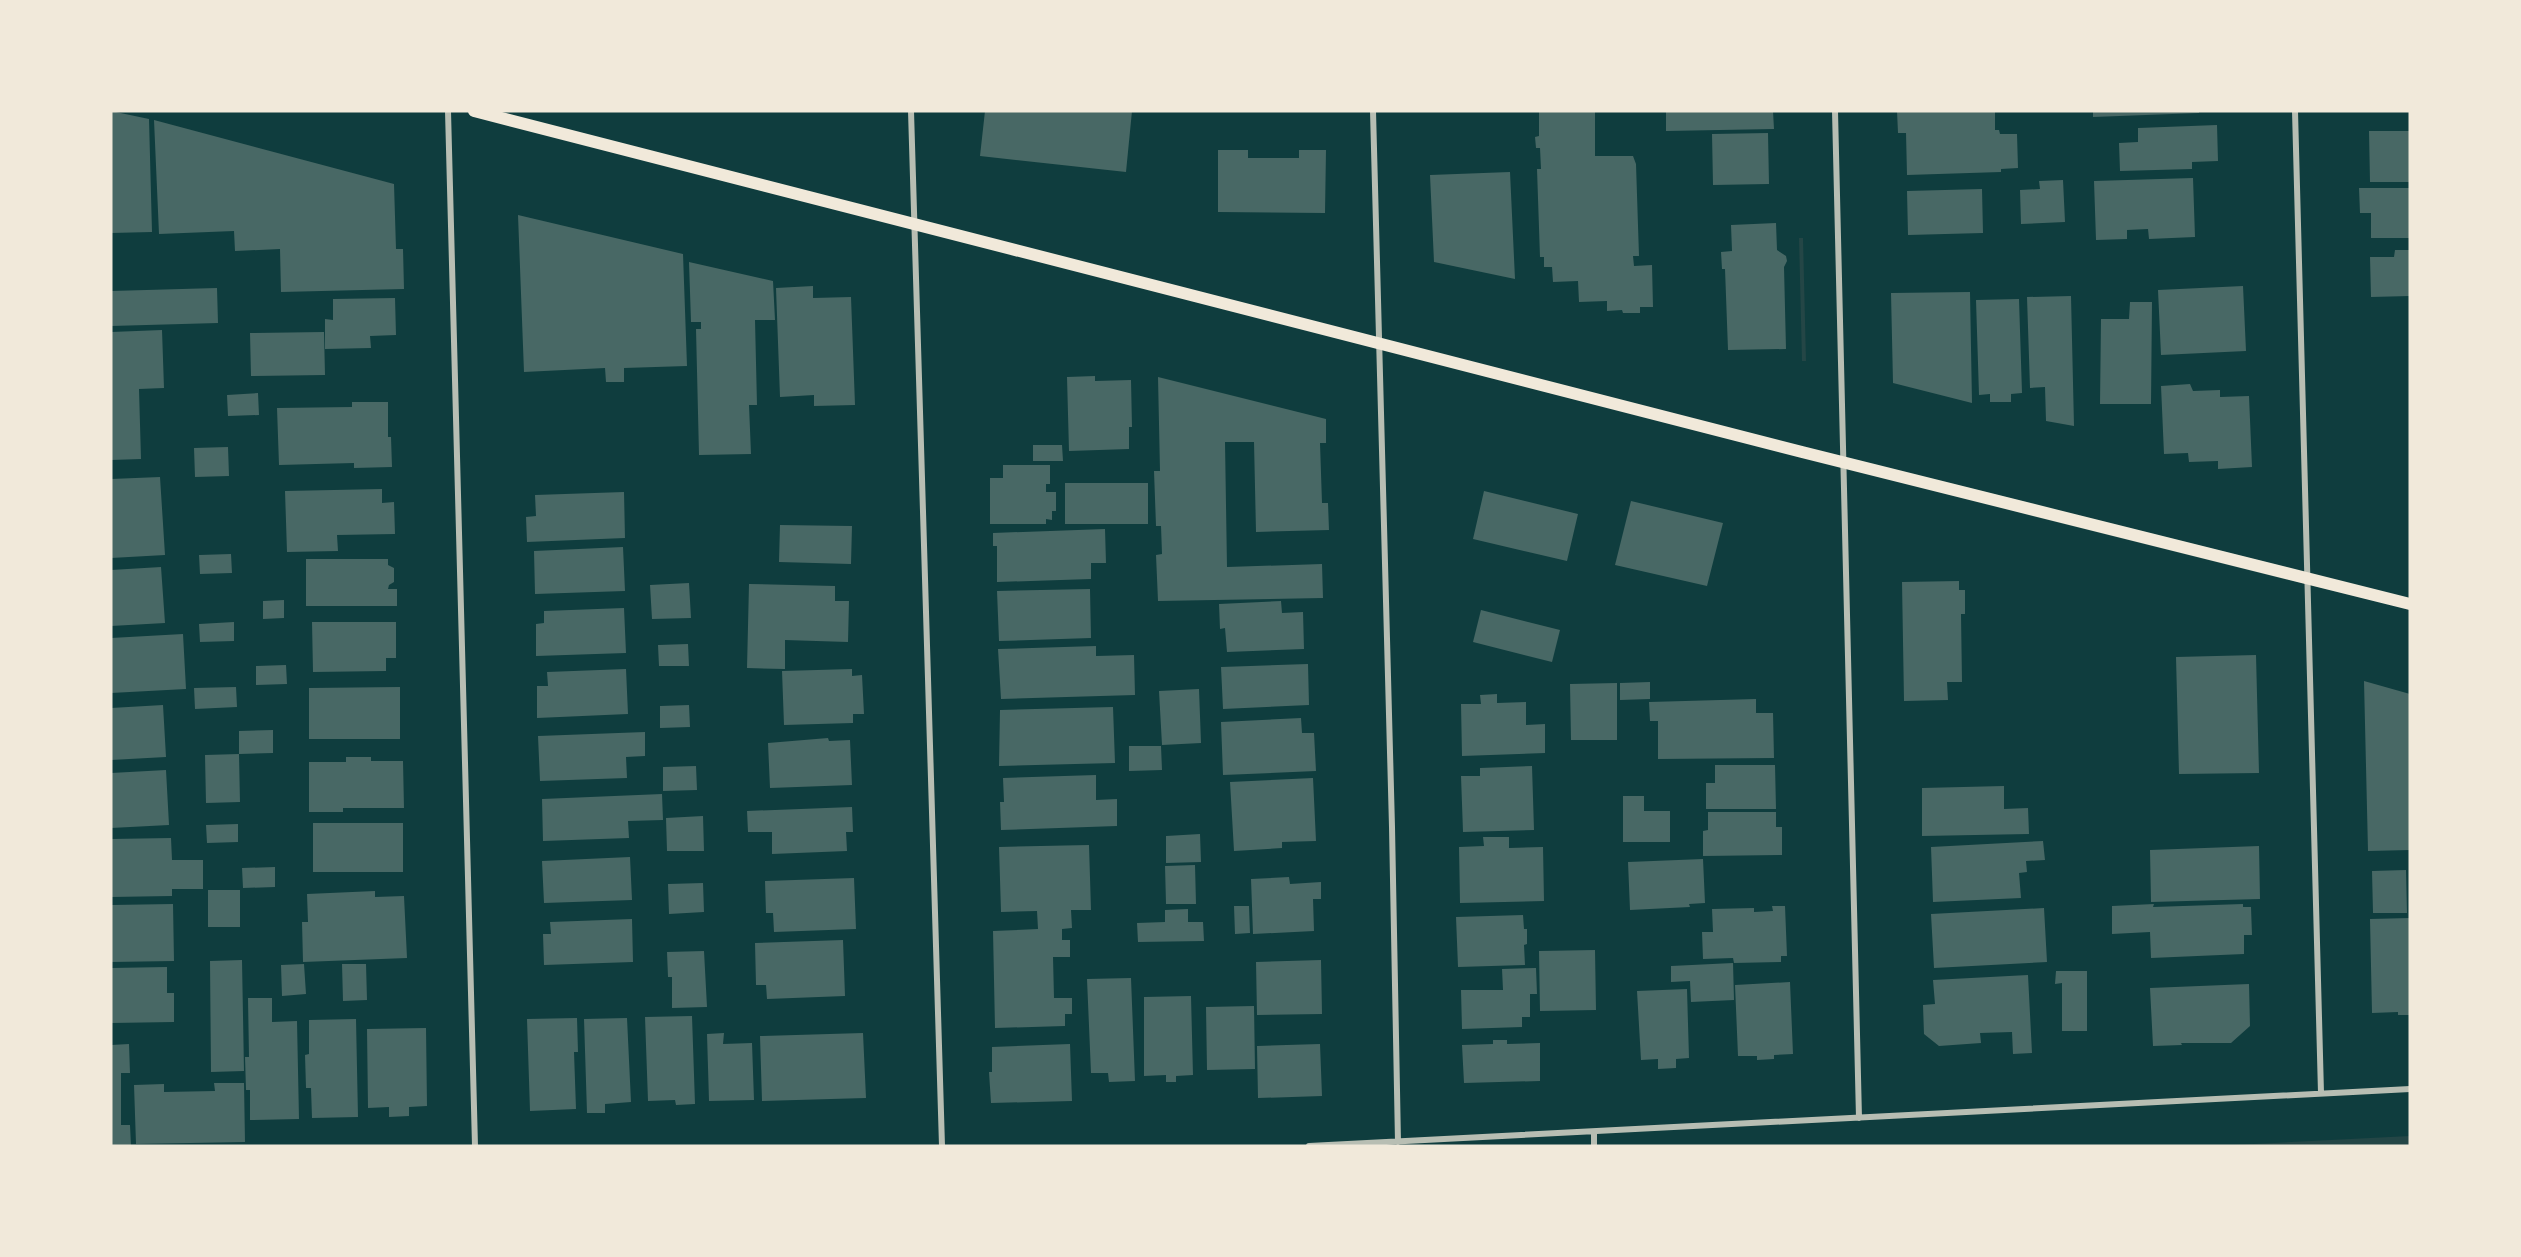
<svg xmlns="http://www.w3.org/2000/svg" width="2521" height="1257" font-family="'PT Serif',serif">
	<rect width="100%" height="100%" fill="#0f3d3e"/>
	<!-- green -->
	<path fill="#244646" d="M1799,238H1803L1806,361H1802Z
		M2410,1136V1146H2214Z"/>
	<!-- building -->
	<path fill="#486865" d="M111,111L149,119L152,232L111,233Z
		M985,111H1132L1126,172L980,156Z
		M1539,111H1595V156H1633L1636,164L1639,256H1633L1634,266L1652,265L1653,307H1640V313H1623L1622,310L1607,311V301L1579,302L1578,281L1553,282L1552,267H1544V257H1540L1537,169H1541L1540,148H1536L1535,137L1539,136Z
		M1666,111H1773L1774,129L1666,131Z
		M1897,111H1995V130H1999L2000,134H2017L2018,168L2001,169V172L1907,175L1906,133H1898Z
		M2093,111H2199V113L2093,117Z
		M154,120L394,184L396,249H403L404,289L281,292L280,249L235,251L234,231L159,234Z
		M2217,125L2218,161L2192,162V169L2120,171L2119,143L2138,142V128Z
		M2369,131H2410V182H2370Z
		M1768,133L1769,184L1713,185L1712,134Z
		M1218,150H1248V158H1299V150H1326L1325,213L1218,212Z
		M1510,172L1515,279L1434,262L1430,175Z
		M2193,178L2195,237L2149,239L2148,229L2127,230V239L2096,240L2094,181Z
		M2063,180L2065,222L2021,224L2020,190L2040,189L2039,181Z
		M2359,188H2410V238H2371V213H2360Z
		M1982,189L1983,233L1908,235L1907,191Z
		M518,215L683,254L687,366L624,368V382H606L605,368L524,372Z
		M1776,223L1777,250L1786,256L1787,261L1784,267L1786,349L1728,350L1725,269H1722L1721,252L1732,251L1731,225Z
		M2395,250H2410V296L2371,297L2370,257H2394Z
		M689,262L773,281L775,320H755L757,405H749L751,454L699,455L696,329H701V322H691Z
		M813,286V298L851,297L855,405L814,406V395L780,397L776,288Z
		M2243,286L2246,351L2161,355L2158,290Z
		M217,288L218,323L111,326V291Z
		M1970,292L1972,403L1893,383L1891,293Z
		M2071,296L2074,426L2046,421L2045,387L2030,388L2027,297Z
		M395,298L396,335L370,336L371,348L325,349V319L333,320V299Z
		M2019,299L2022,393L2011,394V402H1990V394L1979,395L1976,300Z
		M2130,302H2152L2151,404H2100L2101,319H2129Z
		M162,330L164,388L139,389L141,459L111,460V332Z
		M324,332L325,375L251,376L250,333Z
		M1095,376V381L1131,380L1132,427H1129V449L1069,451L1067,377Z
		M1158,377L1326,419V443H1320L1322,503H1328L1329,530L1256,532L1254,442H1225L1227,567L1322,564L1323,598L1158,601L1156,555L1162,554L1161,526H1156L1154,471H1160Z
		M2190,384L2193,391L2220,390V397L2249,396L2252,467L2218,469V461L2189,462L2188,453L2164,454L2161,386Z
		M258,393L259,415L228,416L227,395Z
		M352,402H388V437H391L392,467L354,468V463L279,465L277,408L352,407Z
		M1033,445H1062L1063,461H1033Z
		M228,447L229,476L195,477L194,448Z
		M1003,465H1050V484H1046V492H1056V511H1052V520L1046,519V524H990V478H1003Z
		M160,477L165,555L111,558V479Z
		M1065,483H1148V524H1065Z
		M382,489V503L394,502L395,534L337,535L338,551L287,552L285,491Z
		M1484,491L1578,514L1567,561L1473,539Z
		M624,492L625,538L527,542L526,517L536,516L535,495Z
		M1631,501L1723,523L1707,586L1615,565Z
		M780,525L852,526L851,564L779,562Z
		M1105,529L1106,563H1091V579L997,582V546H993V533Z
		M623,547L625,591L535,594L534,551Z
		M231,554L232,573L200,574L199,555Z
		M306,559H388V565L394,568V582L389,585L388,589H397V606H306Z
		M161,567L165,623L111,626V570Z
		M1959,581V590H1965V614H1961L1962,682H1947L1948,700L1904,701L1902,582Z
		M689,583L691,618L652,619L650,585Z
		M749,584L835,586V601H849L848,642L785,640V669L747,668Z
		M1090,589L1091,638L999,641L997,591Z
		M284,600V618L263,619V601Z
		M1281,601L1282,613L1303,612L1304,649L1227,652L1225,628L1220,629L1219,604Z
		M624,608L626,653L536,656V624L544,623V611Z
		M1481,610L1560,630L1552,662L1473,642Z
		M234,622V641L200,642L199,624Z
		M312,622H396V658H386V671L313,672Z
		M183,634L186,689L111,693V638Z
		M688,644L689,666H659L658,645Z
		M1096,646V656L1134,655L1135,695L1001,699L998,649Z
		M2256,655L2259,773L2179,774L2176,657Z
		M1308,664L1309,705L1223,709L1221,667Z
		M286,665L287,684L256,685V666Z
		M626,669L628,714L537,718V686H548L547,672Z
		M852,669V676L862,675L864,714H853V723L784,725L782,671Z
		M2364,681L2410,694V850L2368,851Z
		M1650,682V699L1620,700V683Z
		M1617,683V740H1571L1570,684Z
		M236,687L237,707L195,709L194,688Z
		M400,687V739H309V688Z
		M1199,689L1201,743L1162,745L1159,691Z
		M1497,694V703L1526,702V725L1545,724V753L1462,756L1461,704H1481L1480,695Z
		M1756,699V713H1773L1774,758L1658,759V721H1650L1649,702Z
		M163,705L166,757L111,760V708Z
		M689,705L690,727L660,728V706Z
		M1113,707L1115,763L999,766L1000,710Z
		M1301,718L1302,733H1314L1316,771L1223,775L1221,722Z
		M273,730V753L239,754V731Z
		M645,732V756L626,757L627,778L540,781L538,736Z
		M828,738L829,741L850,740L852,785L770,788L768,743Z
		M1129,746H1161L1162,770L1129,771Z
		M239,754L240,802L206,803L205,755Z
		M346,757H371V761H403L404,808H343V812H309V762H346Z
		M1715,765H1775L1776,809H1706V783H1715Z
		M696,766L697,790L663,791V767Z
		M1532,766L1534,830L1463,832L1461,776H1480V768Z
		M166,770L169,825L111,828V773Z
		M1096,775V800L1117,799V826L1001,830L1000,802H1004L1003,778Z
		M1313,778L1316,841L1282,842V848L1234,851L1230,782Z
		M2004,786V809L2028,808L2029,834L1922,836V788Z
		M662,794L663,820L628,821L629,838L543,841L542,799Z
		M1623,796H1644V811H1670V842H1623Z
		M852,807L853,832H846L847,851L772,854V832H748L747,811Z
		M1708,812H1776V827H1782V855L1703,856V831L1708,830Z
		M703,816L704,851H667L666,818Z
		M313,823H403V872H313Z
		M238,824V842L207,843L206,825Z
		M1200,834L1201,862L1166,863V836Z
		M1483,837H1509V848L1543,847L1544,901L1460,903L1459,847L1484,846Z
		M171,838L172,860H203V889H172V896L111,897V839Z
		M2043,841L2045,860L2026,861L2027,872L2019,873L2021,898L1933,902L1931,847Z
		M1089,845L1091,910H1071L1072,928L1062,929V940H1070V957H1053L1054,998H1072V1014H1065V1026L995,1028L993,931L1038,929L1037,911L1001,912L999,847Z
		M2259,846L2260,899L2151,902L2150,850Z
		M630,857L632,900L544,903L542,861Z
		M1703,859L1705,903L1689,904L1690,907L1630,910L1628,862Z
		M1195,865L1196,904H1166L1165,866Z
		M275,867V887L243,888L242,868Z
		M2406,870L2407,913H2373L2372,871Z
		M1289,877L1290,884L1321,882V899H1313L1314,931L1253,934L1251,879Z
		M854,878L856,929L774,932L773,913H766L765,881Z
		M703,883L704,912L669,914L668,884Z
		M208,890H240V927H208Z
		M375,891V897L404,896L407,958L303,962L302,922H308L307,894Z
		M173,904L174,961L111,962V905Z
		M2154,904L2153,907L2243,904V907H2251L2252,935H2244V954L2151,958L2150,932L2112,934V906Z
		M1234,906H1249L1250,933L1235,934Z
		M1772,906H1785L1787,956H1781V962L1734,963L1733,958L1703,959L1702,932H1713L1712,909L1754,908V912L1773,911Z
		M2044,908L2047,962L1934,968L1931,914Z
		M1188,909V922H1203L1204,941L1138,942L1137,923L1165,922V910Z
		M1523,915L1524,929H1527V944L1524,945L1525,965L1458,967L1456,917Z
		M2410,918V1015H2398V1012L2372,1013L2370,919Z
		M632,919L633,962L544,965L543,934H551L550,922Z
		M843,940L845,996L767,999L766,985H756L755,943Z
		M1595,950L1596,1010L1540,1011L1539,951Z
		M704,951L707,1007L672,1008V977H668L667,952Z
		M242,960L244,1071L211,1072L210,961Z
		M1321,960L1322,1014L1257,1015L1256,962Z
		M1733,963L1734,1000L1691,1002L1690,981L1671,982V966Z
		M304,964L306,994L282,996L281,965Z
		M342,964H366L367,1000L343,1001Z
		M167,967V993H174V1022L111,1023V968Z
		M1536,968L1537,994H1530V1017H1522V1027L1462,1029L1461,990H1503L1502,969Z
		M2056,971H2087V1031H2062V983L2055,984Z
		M2028,975L2032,1053L2013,1054L2012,1032L1980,1033L1981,1043L1939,1046L1924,1034L1923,1005L1935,1004L1933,980Z
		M1131,978L1135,1081L1109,1082L1108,1073H1091L1087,979Z
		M1790,982L1793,1054L1774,1055V1059L1757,1060V1056H1738L1735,985Z
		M2249,984L2250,1026L2231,1043H2181L2182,1045L2153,1046L2150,988Z
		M1687,989L1689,1058L1676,1059V1068L1658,1069V1059L1641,1060L1637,991Z
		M1191,996L1193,1075L1176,1076V1082H1166V1075L1144,1076V997Z
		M248,998H272V1022L297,1021L299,1119L250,1120V1090H246L245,1057H249Z
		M1254,1006L1255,1069L1207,1070L1206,1007Z
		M692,1016L695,1104L676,1105L675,1100L648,1101L645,1017Z
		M577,1018L578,1052H574L576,1109L530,1111L527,1019Z
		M627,1018L631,1102L605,1104V1113H587L584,1019Z
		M356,1019L358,1117L312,1118L311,1088H306L305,1055L309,1054V1020Z
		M426,1028L427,1106L409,1107V1116L389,1117V1107L368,1108L367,1029Z
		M724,1033L723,1044L752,1043L754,1100L709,1101L707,1034Z
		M863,1033L866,1098L762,1101L760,1036Z
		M1493,1040H1507V1044L1540,1043V1081L1464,1083L1462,1045L1493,1044Z
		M129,1044L130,1073H121V1125H130L131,1146H111V1045Z
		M1070,1044L1072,1101L991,1103L989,1072H992V1047Z
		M1320,1044L1322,1096L1258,1098L1257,1046Z
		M214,1083H244L245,1142L136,1144L134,1085L164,1084V1092L215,1091Z"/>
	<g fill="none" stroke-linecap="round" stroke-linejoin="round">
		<!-- minor -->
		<path stroke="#b8beb3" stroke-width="6" d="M448,111L475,1146
			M911,111L942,1146
			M1373,111L1392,827L1398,1142
			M1835,111L1859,1118
			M2295,111L2321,1093
			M1594,1132V1146
			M1309,1146L2410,1089"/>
		<!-- secondary -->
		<path stroke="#f1e9da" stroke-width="12" d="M474,111L1802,452L2410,604"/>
	</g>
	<!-- border -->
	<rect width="2521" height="1257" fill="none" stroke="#f1e9da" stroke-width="225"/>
</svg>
